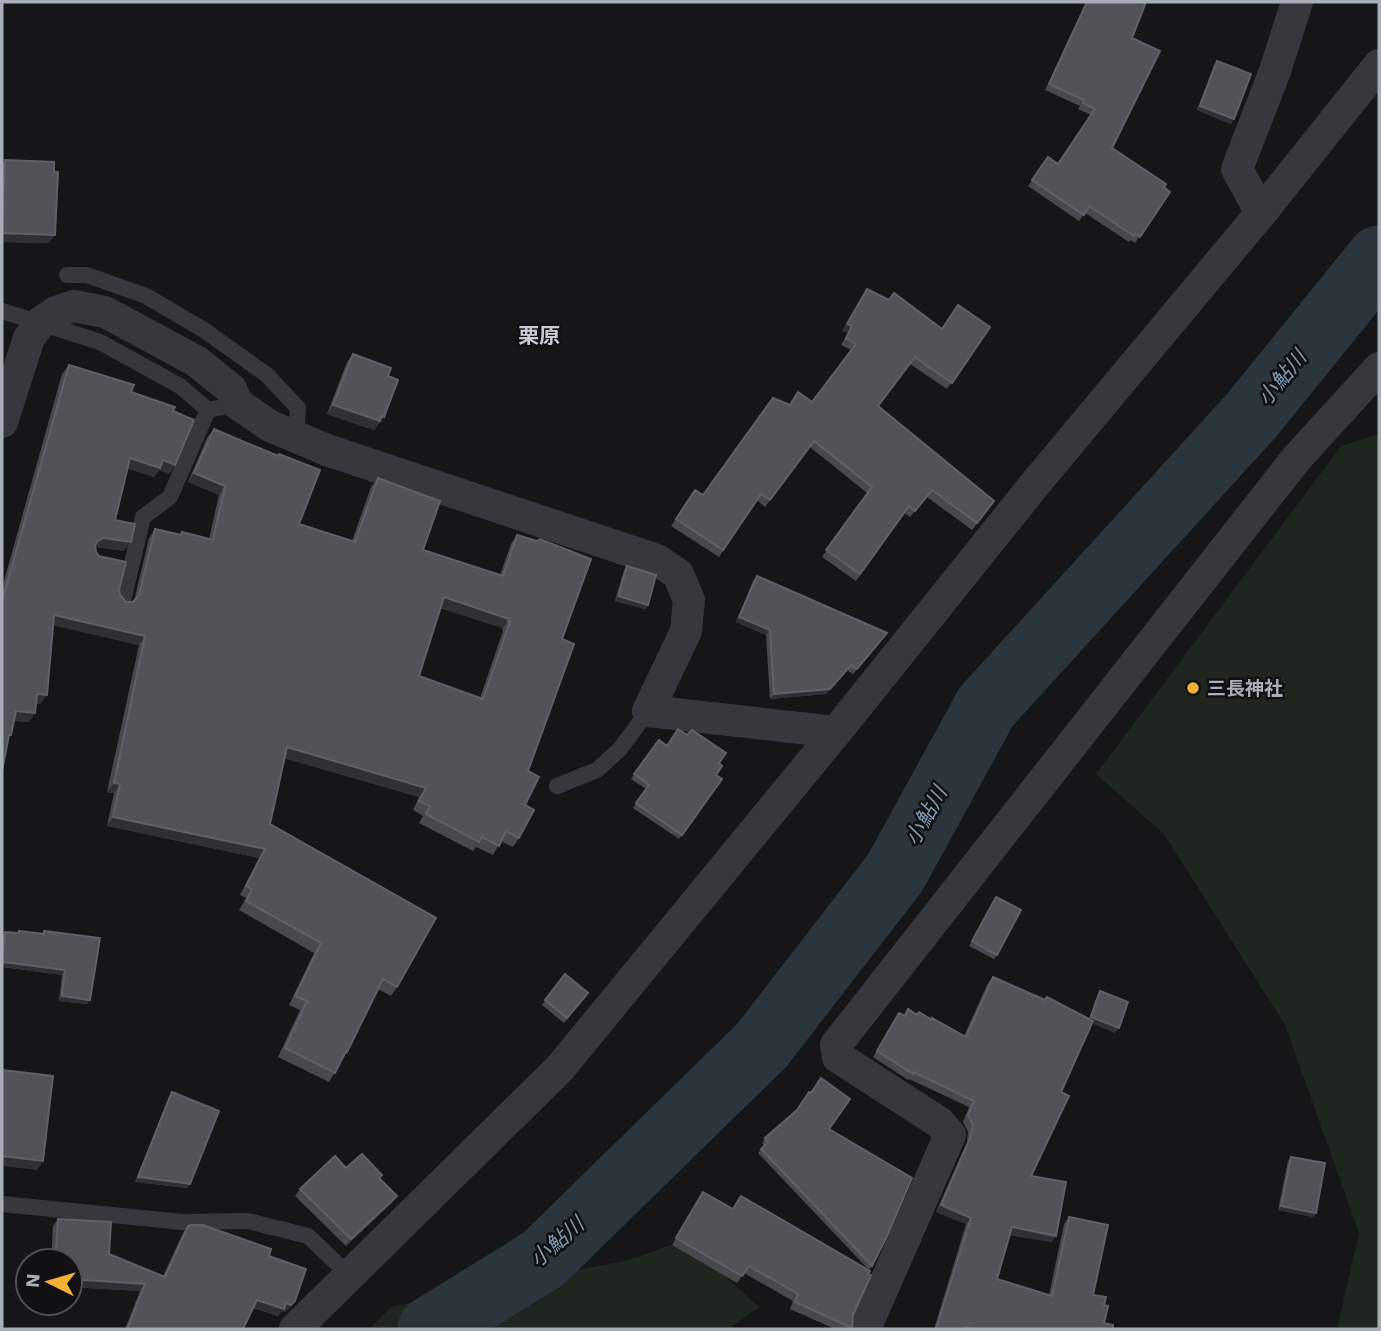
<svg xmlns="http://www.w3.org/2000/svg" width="1381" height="1331" font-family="'Work Sans','Noto Sans JP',sans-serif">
	<rect width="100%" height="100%" fill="#161618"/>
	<!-- green -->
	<path fill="#1e261f" d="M1379,434V1329H1337L1359,1233L1285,1025L1164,834L1096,774L1341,446Z
		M685,1240L759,1307L729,1329H369L391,1307L629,1260Z"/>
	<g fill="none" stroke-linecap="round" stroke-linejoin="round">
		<!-- river -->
		<path stroke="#2c353c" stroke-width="65" d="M430,1329L543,1259L762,1045L895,873L986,707L1251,416L1379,258"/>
		<!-- lane -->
		<path stroke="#37383d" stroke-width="16" d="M67,275H87L146,296L204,330L267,375L298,408L296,437
			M2,311L100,342L180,386L208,410
			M123,601L143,517L170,497L208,410L238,404
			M557,786L597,770L620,749L648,711
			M2,1204L182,1222L248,1221L308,1236L350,1276"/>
		<!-- street -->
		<path stroke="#37383d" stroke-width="32" d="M1261,213L1237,169L1275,71L1297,2
			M2,422L29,338L40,323L56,312L74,306L105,312L196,361L231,389L238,404L270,426L327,450L657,560L678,574L689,600L686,631L648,711L836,732
			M295,1329L560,1068L836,732L1035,484L1261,213L1379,65
			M865,1329L950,1135L940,1123L838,1057L836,1045L1296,459L1379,368"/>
	</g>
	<!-- wall -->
	<path fill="#47494d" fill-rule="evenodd" d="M1086,2H1146L1132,38L1112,148L1170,192L1135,243L1131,240L1129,242L1085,213L1079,221L1028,186L1048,157L1058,164L1091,115L1078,109L1080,106L1045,90Z
		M1217,61L1231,124L1197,110L1214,65Z
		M5,160L49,243L2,242V164Z
		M867,289L942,329L990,327L947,389L910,364L878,406L994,501L972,530L927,497L910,517L904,513L856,581L822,557L867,493L810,447L765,507L757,500L719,557L671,526L695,490L703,495L790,405L812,402L851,350L841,345L848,333L842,331Z
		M353,354L388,376L384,417L374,430L327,414L347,362Z
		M69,365L173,411L175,465L169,474L159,470L154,477L127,468L115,520L124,551L96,547V552L119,590L120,595L126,602L134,601L149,538L155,529L180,534L182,532L209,539L219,495L188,482L207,438L214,429L299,524L352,541L371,487L378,478L423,550L500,575L511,544L517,535L562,639L528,771L525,805L519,838L513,847L501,841L493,855L476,847L473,851L419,823L423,816L413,810L419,797L284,758L270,824L397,987L391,996L378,989L347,1052L329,1082L278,1057L300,1010L289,1005L314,953L239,910L246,898L240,895L259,858L107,826L114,793L107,792L139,645L53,625L47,695L40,704H36L29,722L14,721L8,739L2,771V588L62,374ZM440,608L503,628L502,630L503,631L480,698L419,676Z
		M627,566L648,605L645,609L615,601L624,570Z
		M757,576L887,633L853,674L847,670L826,694L770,699L766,635L736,622L753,581Z
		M659,740L667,746L719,763L716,775L722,779L679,839L633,808L646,789L631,779Z
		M996,897L997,955L994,959L969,946Z
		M19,931L42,933L44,931L90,1000L87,1004L59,1001L62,975L2,967V936L5,932L18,933Z
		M565,974L585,998L564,1023L542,1005Z
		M993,977L1089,1019L1097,996L1100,991L1115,1033L1092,1023L1061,1092L1031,1176L1052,1242L1010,1235L997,1279L1049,1295L1064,1224L1069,1217L1093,1295L1104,1305V1323L1113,1329H934L966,1224L936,1212L967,1142L968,1132L963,1122L969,1107L909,1079L908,1080L873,1057L899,1013L904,1015L908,1009L964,1036L988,983Z
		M172,1092L190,1184L187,1188L135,1182L169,1096Z
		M829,1129L872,1266L869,1270L758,1153L764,1146L762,1143L765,1138Z
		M1291,1157L1316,1213L1313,1217L1278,1210L1288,1161Z
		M346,1168L380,1178L392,1203L346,1246L295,1196L300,1189Z
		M703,1192L853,1315L851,1329H835L790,1309L793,1301L744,1273L737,1283L672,1245Z
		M58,1219L109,1254L163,1276L183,1233L188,1226L269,1256L295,1301L286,1312L282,1311L278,1316L253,1308L243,1329H125L140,1291L70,1287V1261H51L53,1226Z"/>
	<!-- shaded-wall -->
	<path fill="#2f3033" d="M1200,106L1234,119L1231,124L1197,110Z
		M2,233L55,235L49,243L2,242Z
		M847,324L852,326L848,333L842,331Z
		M333,405L381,416L384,417L374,430L327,414Z
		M130,458L163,460L175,465L169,474L159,470L154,477L123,467Z
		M194,473L225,486L219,495L188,482Z
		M103,538L131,542L124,551L96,547L92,550L98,541Z
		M618,596L648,605L645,609L615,601Z
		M444,597L509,619L503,628L437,607Z
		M54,615L145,636L139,645L47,624Z
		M739,617L770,630L766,635L736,622Z
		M851,665L826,694L770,699L774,694Z
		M37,694L47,695L40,704L31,703Z
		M16,711L35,713L29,722L10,720Z
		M287,747L426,788L419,797L280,757Z
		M114,783L120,784L114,793L107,792Z
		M113,817L265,849L259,858L107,826Z
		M2,962L65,970L62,975L2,967Z
		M62,996L90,1000L87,1004L59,1001Z
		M1091,1017L1119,1028L1115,1033L1088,1022Z
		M2,1156L43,1161L37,1170L2,1166Z
		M138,1177L190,1184L187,1188L135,1182Z
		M397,1196L392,1203L346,1246L351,1239Z
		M941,1205L971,1218L966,1224L936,1212Z
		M1281,1206L1316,1213L1313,1217L1278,1210Z
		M1012,1227L1056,1236L1052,1242L1008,1234Z
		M70,1279L145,1284L140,1291L70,1287Z
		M257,1300L286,1303L295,1301L286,1312L282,1311L278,1316L252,1307Z"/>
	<!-- building -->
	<path fill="#525359" stroke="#5f6168" stroke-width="2" fill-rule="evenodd" d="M1087,2H1146L1132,38L1160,51L1112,148L1166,184L1164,187L1170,192L1140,237L1135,234L1134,236L1089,206L1084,215L1032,180L1048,157L1058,164L1095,109L1083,103L1084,100L1049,84Z
		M1217,61L1251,74L1234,119L1200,106Z
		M5,160L54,162V172H58L55,235L2,233Z
		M867,289L889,300L894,293L942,329L958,305L990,327L952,383L915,357L878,406L994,501L977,523L932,490L915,511L909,506L860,574L826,550L872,487L814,441L770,500L761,494L723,550L676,519L695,490L703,495L773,398L790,405L798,392L812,402L856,344L846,338L852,326L847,324Z
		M353,354L391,368L388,376L398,380L384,417L381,416L380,421L333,405Z
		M69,365L134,385L131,392L175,407L173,411L194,420L175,465L163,460L160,468L130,458L115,520L135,524L131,542L103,538L98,541L95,545L96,552L99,556L126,562L119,590L120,595L126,602H133L139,595L155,529L181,535L182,532L213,540L225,486L194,473L214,429L278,456L279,454L320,470L299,524L355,542L378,478L440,501L423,550L503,576L517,535L537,541L540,539L591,559L562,639L574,644L528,771L539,777L525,805L534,810L519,838L506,831L499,846L482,837L479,842L426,814L430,806L419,801L426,788L287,747L270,824L436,918L397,987L383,979L347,1052L346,1051L335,1073L285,1048L307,1001L295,996L321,943L246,901L252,889L246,886L265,849L113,817L120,784L114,783L145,636L54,615L47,695L37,694L35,713L16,711L11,735H9L2,771V601ZM444,597L509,619L508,621L510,622L483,699L419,676Z
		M627,566L656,575L648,605L618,596Z
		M757,576L887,633L857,669L851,665L830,689L774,694L770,630L739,617Z
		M678,729L687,735L692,730L726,753L719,763L722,766L716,775L722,779L682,835L636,803L649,785L634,774L659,740L667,746Z
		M996,897L1021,910L997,955L972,941Z
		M19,931L44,934V931L100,938L90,1000L62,996L65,970L2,962L5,932L19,933Z
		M565,974L588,993L567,1018L545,1000Z
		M993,977L1045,1000L1047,997L1093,1021L1061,1092L1069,1096L1031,1176L1066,1182L1056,1236L1012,1227L997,1279L1052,1296L1069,1217L1108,1225L1093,1295L1106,1297L1104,1305L1108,1306L1104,1323L1113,1325V1329H975L966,1327L965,1329H936L971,1218L941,1205L971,1136L973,1125L968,1115L974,1101L914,1072L913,1074L877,1051L899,1013L905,1016L908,1009L917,1015L919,1012L932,1020V1018L966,1037Z
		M1100,991L1128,1002L1119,1028L1091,1017Z
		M2,1070L53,1076L43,1161L2,1156Z
		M821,1078L850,1099L829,1129L912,1178L888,1234L872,1266L761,1149L768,1142L765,1138L797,1110L809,1092L811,1093Z
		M172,1092L219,1111L190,1184L138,1177Z
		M362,1154L382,1175L379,1178L397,1196L351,1239L300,1189L335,1156L346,1168Z
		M1291,1157L1325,1163L1316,1213L1281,1206Z
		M703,1192L733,1209L741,1196L870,1271L868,1274L871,1275L853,1315L852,1328L795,1302L798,1294L749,1266L742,1276L676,1238Z
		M58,1219L111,1222L109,1254L165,1277L188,1226L192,1225H203L271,1249L269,1256L306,1269L295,1301L291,1305L286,1303L284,1309L257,1300L243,1329H127L145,1284L70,1279V1261H55Z"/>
	<!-- markers -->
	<circle fill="#f2b134" stroke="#111113" stroke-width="2.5" cx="1193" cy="688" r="7"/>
	<g text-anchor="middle" stroke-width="5" stroke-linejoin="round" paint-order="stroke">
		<!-- poi labels -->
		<g font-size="19" font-weight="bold" fill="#a8adb8" stroke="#111113" text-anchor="start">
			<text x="1207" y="695">三長神社</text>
		</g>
		<!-- neighbourhood labels -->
		<g font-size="21" font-weight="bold" fill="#c9ccd4" stroke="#111113">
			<text x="539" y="343">栗原</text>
		</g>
		<!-- water labels -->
		<g font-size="21" font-style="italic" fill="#7f9bb3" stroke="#111113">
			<text transform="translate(1282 378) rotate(-51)" y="7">小鮎川</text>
			<text transform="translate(926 816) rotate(-61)" y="7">小鮎川</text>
			<text transform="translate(557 1242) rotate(-41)" y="7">小鮎川</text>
		</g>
	</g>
	<!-- border -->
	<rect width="1381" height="1331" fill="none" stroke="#a8adb8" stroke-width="7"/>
	<!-- north arrow -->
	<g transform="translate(49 1282) rotate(275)"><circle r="33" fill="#111113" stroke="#4d4f55" stroke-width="2"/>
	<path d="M0-5L12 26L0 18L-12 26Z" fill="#f2b134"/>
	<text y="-10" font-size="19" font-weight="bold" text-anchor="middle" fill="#a8adb8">N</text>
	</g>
</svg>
